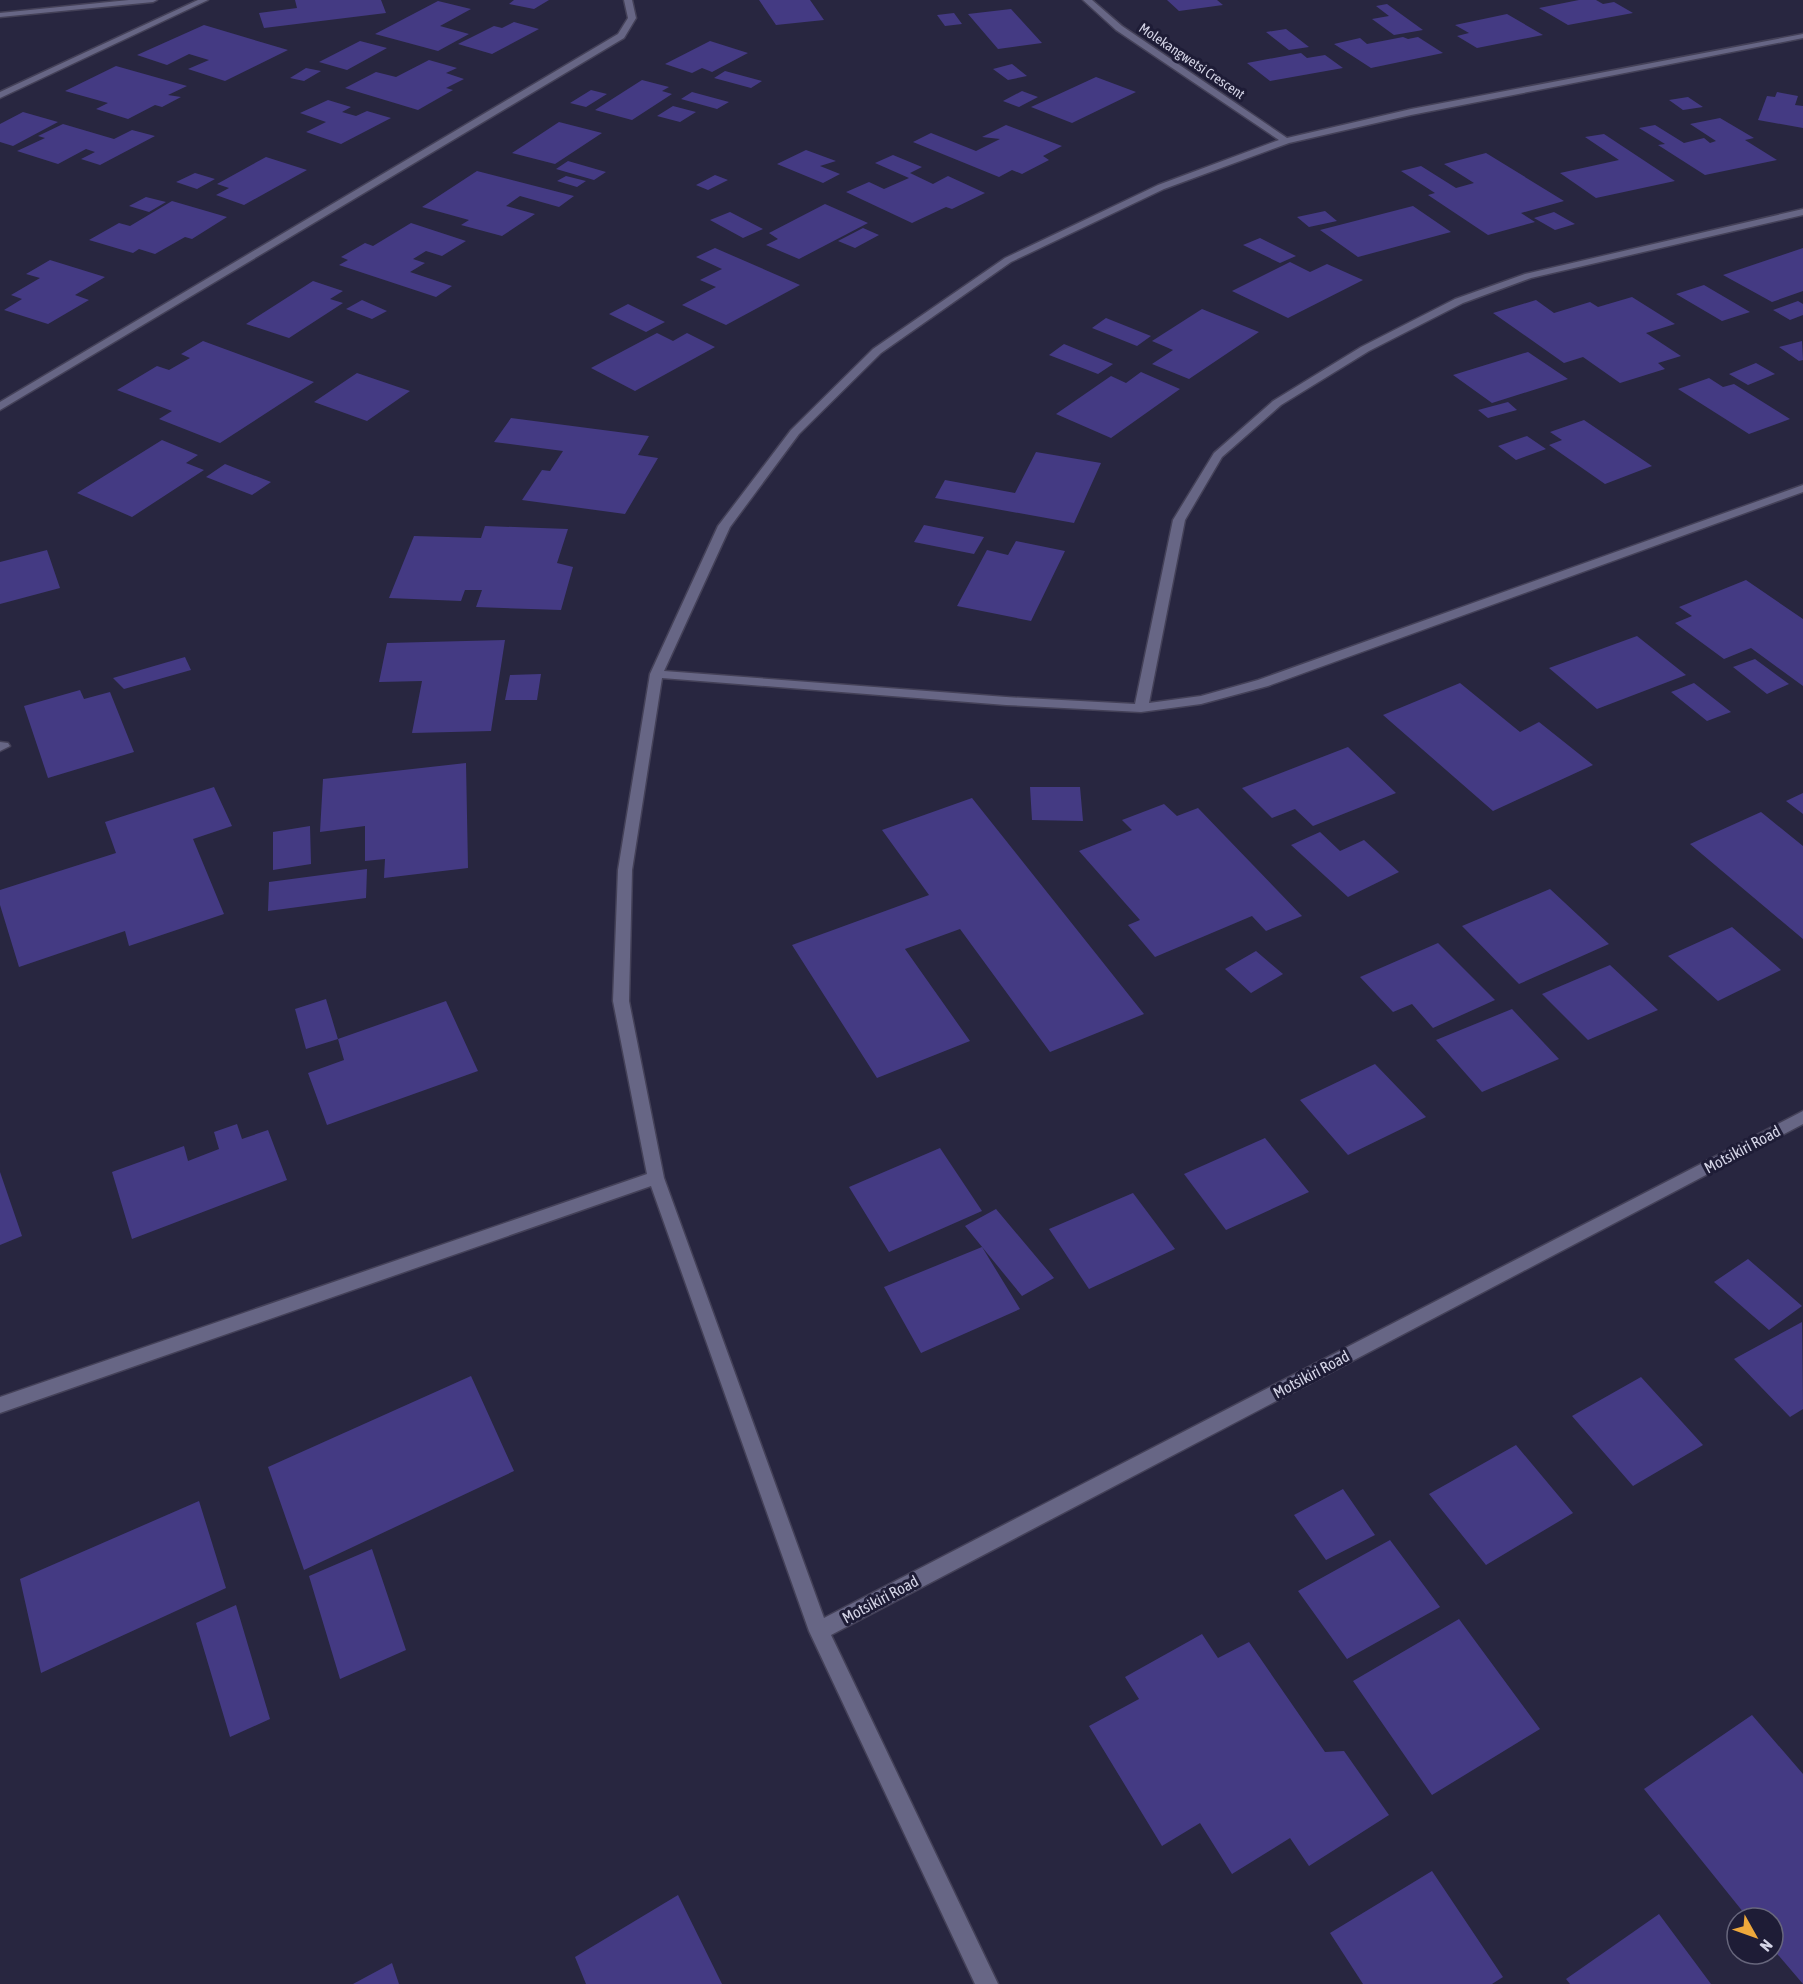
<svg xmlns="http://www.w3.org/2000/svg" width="1803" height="1984" font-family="'Asap Condensed',sans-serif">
	<rect width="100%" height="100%" fill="#282640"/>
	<!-- building -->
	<path fill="#443a83" d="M295,0H381L386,13L264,28L259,13L297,8Z
		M514,0H549L534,9L509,4Z
		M759,0H810L824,20L776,25Z
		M1167,0H1217L1223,5L1179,11Z
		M1579,0H1596L1603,4L1614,2L1633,13L1568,25L1539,8Z
		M438,1L471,9L440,26L469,34L438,51L375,34Z
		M1387,4L1423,30L1394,35L1372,19L1389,16L1376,6Z
		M1011,9L1042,43L998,49L968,14Z
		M954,13L962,24L945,26L937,15Z
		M1507,14L1543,35L1477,48L1457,36L1469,33L1455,25Z
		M514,22L539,29L492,54L458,44L494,26L502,28Z
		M204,25L288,50L225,81L188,69L209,60L189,54L167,65L137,55Z
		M1286,29L1309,47L1289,50L1266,32Z
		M1403,37L1408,39L1418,37L1443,53L1371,68L1334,44L1360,38L1367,44Z
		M360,41L387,48L347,70L319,62Z
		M710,41L748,53L712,72L702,68L692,73L665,64Z
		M1301,53L1307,58L1325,55L1343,68L1270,81L1247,63Z
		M429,60L457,68L446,73L464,79L446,88L453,90L418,110L345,88L376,72L396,77Z
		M1012,64L1027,76L1008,80L993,69Z
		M116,66L187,86L168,95L181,97L162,107L155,105L128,119L96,109L108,103L65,91Z
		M306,68L321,71L304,81L290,78Z
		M725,71L762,81L751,88L714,78Z
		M1096,77L1136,92L1072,123L1031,107Z
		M642,80L669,87L662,91L672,94L632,120L595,110Z
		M591,90L607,94L586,107L570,103Z
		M1022,91L1038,97L1019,107L1003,101Z
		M692,92L729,102L717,109L681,99Z
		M1777,92L1798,96L1795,105L1803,106V128L1758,120L1767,96L1775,97Z
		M1688,97L1703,107L1683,110L1669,100Z
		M328,100L351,107L342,112L356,116L367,111L391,118L341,144L306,132L326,122L300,113Z
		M673,106L696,112L680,122L657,116Z
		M23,112L58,122L13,146L0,142V124Z
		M1720,118L1754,138L1745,140L1777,160L1705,175L1658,145L1665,144L1639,128L1655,125L1684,143L1704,138L1710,143L1716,141L1690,124Z
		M559,122L602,133L555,164L512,153Z
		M63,124L114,139L132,130L155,136L100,165L81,159L95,152L86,149L58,164L17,151L45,138L38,136Z
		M1006,125L1062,146L1043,156L1049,160L1022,174L1012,170L999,177L913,142L931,133L976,151L1000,139L982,137Z
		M1604,134L1675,181L1596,198L1560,173L1619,160L1585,137Z
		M806,150L836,161L820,166L840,174L823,183L777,164Z
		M1486,153L1564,201L1521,213L1535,222L1488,235L1428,195L1435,193L1401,171L1421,166L1456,188L1474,183L1444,164Z
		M893,155L922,167L910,173L933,184L948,176L985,193L952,209L946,207L912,223L846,192L869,182L884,189L909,178L875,163Z
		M266,157L307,170L244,205L216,195L229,188L217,184Z
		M568,161L606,172L594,180L556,169Z
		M477,171L574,196L559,207L520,196L506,206L535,214L502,236L461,225L469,220L422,207Z
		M195,173L215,179L197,189L176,182Z
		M715,175L728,180L708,190L696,185Z
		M566,176L586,181L577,187L557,181Z
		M146,197L166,202L149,212L129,206Z
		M172,201L227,217L192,239L185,237L155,254L139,249L133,253L89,240L119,223L130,226Z
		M825,204L868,223L799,259L766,245L778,239L769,233Z
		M1413,206L1451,232L1358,257L1320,230Z
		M1325,211L1337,221L1309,227L1297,217Z
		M730,212L763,229L743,238L710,220Z
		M1554,212L1575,224L1555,230L1534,218Z
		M411,223L466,241L442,256L426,251L413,259L425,263L410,272L452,286L436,297L339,265L348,260L341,257L365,243L373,246Z
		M863,228L879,235L855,248L838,241Z
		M1260,238L1296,256L1280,263L1243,245Z
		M715,248L800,285L726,325L682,305L716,287L700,280L722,269L696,257Z
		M1803,248V291L1772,302L1723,275Z
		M50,260L105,277L75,295L89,300L48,324L4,310L22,299L11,295L40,278L26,274Z
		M1290,262L1310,272L1327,264L1363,280L1288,318L1232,291Z
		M313,281L343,291L330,299L343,303L289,338L246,324Z
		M1704,285L1750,312L1722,321L1676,294Z
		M1632,297L1675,324L1646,333L1681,356L1658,363L1665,369L1620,383L1583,357L1564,363L1493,313L1536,300L1554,313L1590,302L1598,307Z
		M362,300L387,311L372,319L346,309Z
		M1798,301L1803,304V315L1790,320L1773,310Z
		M628,304L665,322L646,332L609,314Z
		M1202,309L1259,332L1189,379L1152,364L1173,350L1152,341Z
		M1106,318L1151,336L1137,346L1092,328Z
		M657,333L673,341L687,333L715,347L635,391L591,368Z
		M203,341L314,382L220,443L159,419L172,411L117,390L157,366L169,370L190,358L181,354Z
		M1802,341L1803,360L1799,361L1779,347Z
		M1064,344L1113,364L1098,374L1049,355Z
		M1528,352L1568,379L1492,403L1453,375Z
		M1756,363L1775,374L1748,385L1729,374Z
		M1141,372L1180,389L1111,438L1056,414L1111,376L1126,383Z
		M357,373L410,391L367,421L314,402Z
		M1709,378L1723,387L1734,384L1790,419L1749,434L1678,389Z
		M1508,402L1517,410L1488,418L1478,410Z
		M511,418L649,436L638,455L658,458L625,514L522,500L542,470L550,471L563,451L494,442Z
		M1584,420L1652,466L1605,484L1549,445L1562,440L1550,432Z
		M1527,436L1546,449L1516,460L1498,446Z
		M162,440L198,455L186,463L204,470L132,517L77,493Z
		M1036,452L1101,463L1074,523L935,498L945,480L1015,493Z
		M225,464L271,482L252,495L206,477Z
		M924,525L984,537L974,554L914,542Z
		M485,526L568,529L557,563L573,567L561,610L476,607L482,590H465L461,601L389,598L414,536L481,538Z
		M1016,541L1065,551L1031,621L957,606L987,550L1008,555Z
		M47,550L60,588L0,604V562Z
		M1746,580L1803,619V686L1751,648L1724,659L1675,623L1692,616L1679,607Z
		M1637,636L1686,675L1597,709L1549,668Z
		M505,640L491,731L412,733L422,681L379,682L387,643Z
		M185,657L191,670L124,689L113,678Z
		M1755,659L1789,684L1767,694L1733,667Z
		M541,674L537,700H505L510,675Z
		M1460,683L1520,732L1539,722L1593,765L1493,811L1383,715Z
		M1694,683L1731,712L1707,721L1671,692Z
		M80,690L84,699L110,692L134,752L48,778L24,706Z
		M1348,747L1396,793L1313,826L1295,809L1272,818L1242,788Z
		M466,763L468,868L384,878L385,859L365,861V826L320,832L323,779Z
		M214,787L232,826L193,839L224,914L129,946L125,931L19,967L0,905V890L116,853L105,822Z
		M1030,787H1080L1083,821L1032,820Z
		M1803,793V814L1786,801Z
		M972,798L1144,1014L1050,1052L960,929L905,949L970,1041L877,1078L792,945L929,895L882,830Z
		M1164,804L1177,816L1198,808L1302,916L1266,931L1252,916L1155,957L1128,925L1140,920L1079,851L1132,830L1122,820Z
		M1761,812L1803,846V939L1690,844Z
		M310,826L311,864L273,870V832Z
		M1320,832L1340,851L1364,840L1399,872L1348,897L1291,845Z
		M367,869L366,898L268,911L269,882Z
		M1550,889L1609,944L1519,984L1462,926Z
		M1732,927L1781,970L1718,1001L1668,956Z
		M1438,943L1495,1000L1433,1028L1412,1004L1393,1012L1360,977Z
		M1256,951L1283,974L1251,993L1225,969Z
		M1610,965L1658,1010L1588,1040L1542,994Z
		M326,999L338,1039L306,1049L295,1009Z
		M446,1001L478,1071L327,1125L308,1073L344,1060L338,1039Z
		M1512,1009L1559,1059L1482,1092L1436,1040Z
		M1375,1064L1426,1117L1348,1155L1300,1100Z
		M237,1124L242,1139L268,1130L287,1180L132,1239L112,1172L184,1146L188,1161L219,1149L214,1132Z
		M1265,1138L1309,1192L1226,1230L1184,1174Z
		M940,1148L982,1211L889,1252L849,1187Z
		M0,1172L22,1236L0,1245Z
		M1133,1193L1175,1249L1089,1289L1049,1229Z
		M996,1209L1054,1278L1022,1296L965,1226Z
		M982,1247L1020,1309L921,1353L884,1287Z
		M1748,1259L1802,1306L1769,1330L1714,1282Z
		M1802,1322L1803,1409L1790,1417L1734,1359Z
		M471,1376L514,1471L304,1570L268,1467Z
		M1641,1377L1703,1445L1633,1486L1572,1416Z
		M1516,1445L1573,1513L1486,1565L1429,1494Z
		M1343,1489L1375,1535L1326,1560L1294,1515Z
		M199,1501L226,1588L41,1673L20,1579Z
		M1390,1540L1440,1607L1347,1659L1298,1591Z
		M372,1549L406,1650L340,1679L309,1576Z
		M236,1605L270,1719L230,1737L196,1623Z
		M1459,1619L1540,1729L1432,1795L1353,1681Z
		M1202,1634L1218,1658L1249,1642L1325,1752L1344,1751L1389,1815L1309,1866L1290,1838L1232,1874L1200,1823L1162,1846L1089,1726L1139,1699L1125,1677Z
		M1752,1715L1803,1774V1984L1773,1949V1918H1748L1644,1789Z
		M1432,1871L1503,1977L1492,1984H1363L1330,1933Z
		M678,1895L722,1984H586L575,1957Z
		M1659,1914L1711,1984H1570L1566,1979Z
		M392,1963L399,1984H353Z"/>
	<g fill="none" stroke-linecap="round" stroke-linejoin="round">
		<defs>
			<path id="minor" d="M129,0H157L153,2L0,17V13Z
				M198,0H208L0,98V92Z
				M624,0H632L636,18L624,38L0,410V402L618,34L628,18Z
				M1083,0H1092L1122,26L1287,138L1411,109L1803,34V38L1411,115L1289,143L1164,189L1011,262L881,353L799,434L730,527L664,671L1006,697L1135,704L1173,520L1214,453L1273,401L1361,347L1455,299L1525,274L1803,209V215L1531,278L1463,303L1369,351L1281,405L1222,457L1185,520L1149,703L1201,696L1258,680L1803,485V492L1268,686L1201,704L1141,712L1006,705L662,678L632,870L629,1001L664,1178L824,1618L1803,1111V1124L831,1635L998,1984H975L809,1631L651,1186L0,1413V1397L647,1174L613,1001L618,870L650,674L718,526L791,430L873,349L1005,258L1158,185L1279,140L1116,30Z
				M0,742L8,743L10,746L0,751Z"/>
		</defs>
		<!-- minor casing -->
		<use href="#minor" stroke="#444158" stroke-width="3"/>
		<!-- minor -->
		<use href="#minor" fill="#676685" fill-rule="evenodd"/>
	</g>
	<g text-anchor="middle" stroke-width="6" stroke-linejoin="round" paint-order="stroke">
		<!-- far-street labels -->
		<g font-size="14" fill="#d4d4e6" stroke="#1e1c36">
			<text transform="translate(1192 61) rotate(34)" y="5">Molekangwetsi Crescent</text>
		</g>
		<!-- street labels -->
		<g font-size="16" fill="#d4d4e6" stroke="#1e1c36">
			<text transform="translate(1742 1149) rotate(-28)" y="6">Motsikiri Road</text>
			<text transform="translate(1311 1374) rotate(-28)" y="6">Motsikiri Road</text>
			<text transform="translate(880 1599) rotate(-28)" y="6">Motsikiri Road</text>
		</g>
	</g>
	<!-- north arrow -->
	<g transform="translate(1755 1936) rotate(130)"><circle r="28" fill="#1e1c36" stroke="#67667c" stroke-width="1.5"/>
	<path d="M0-4.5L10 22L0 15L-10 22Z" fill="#eea83c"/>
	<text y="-9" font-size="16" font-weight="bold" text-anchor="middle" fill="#d4d4e6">N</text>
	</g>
</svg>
